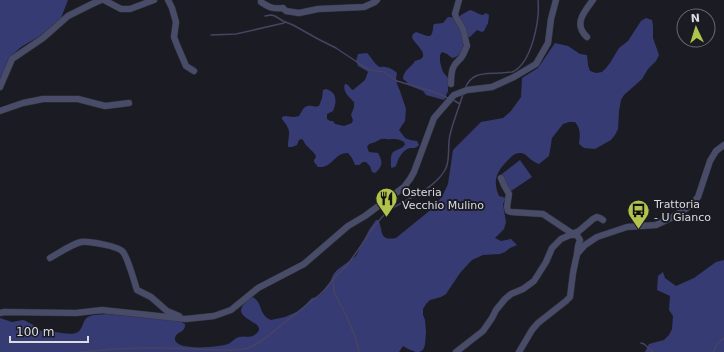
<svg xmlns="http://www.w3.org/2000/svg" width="724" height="352" font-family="'DejaVu Sans',sans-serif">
	<rect width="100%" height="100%" fill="#1b1c23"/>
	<!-- green -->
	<path fill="#373b73" d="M0,0H68L61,18L43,34L21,47L11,56L8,60L0,79Z
		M470,10C475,11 479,15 483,15L486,13L489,15L488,23L484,31L482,32L477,30L470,37L465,36C463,45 464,56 452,58L447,54L442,52L440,55V62L442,69L443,72L448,78V91L444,100L426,95L423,91L408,85L407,82L403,79C403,70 411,68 415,61C417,60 419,60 421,59C429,53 413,43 412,37C412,36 413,35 413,34L416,32L427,36H430C434,33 432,28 434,24L443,23L448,17C452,17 454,19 458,19L461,15Z
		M646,18L652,20L653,26V38L659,55L656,61L648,69L642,79L624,95L621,100L619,111L618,129L615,135L611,140L595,149L584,148L579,144C580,135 581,129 575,122H569L563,124L552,138L549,156L539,164C537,163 534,162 533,161C528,158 526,153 520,153C515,153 512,156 509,159C497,171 492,180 499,196L506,198L503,204L506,222L504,229L495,238L501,241L511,239L517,245L510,248L505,252L500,254L483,255L472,260L460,273L446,294L441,297L430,300L426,304L423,309V315L425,320L426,332L425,345L423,350L419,352H416L408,349L403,346L399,352H0V318L12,322L23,320L26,321L33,325L38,330C43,332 48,331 53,332C61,332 71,336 78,332C83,329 83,319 88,317C93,314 101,315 107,314L180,321L185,324C186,333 176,331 175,338C173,352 220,347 228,344C232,342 235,338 239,337C245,335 250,339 256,334C259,331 260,330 258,326C251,319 233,315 245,303C247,301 249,299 252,297C263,301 258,315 271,320L285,317L299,311L312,298L318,297L323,293L328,285L330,283L333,275L337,270L356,256L369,230L376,220H378C384,231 378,241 396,238L428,212L442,197L448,184L453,150L481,122L503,118L511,111L521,97L522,78L538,68L555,43L568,46L580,54L587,55L588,65L590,71L596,73L602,72L606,68L610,63L619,48L628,41L641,21Z
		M367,53C371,57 374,63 378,66C383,69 379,66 385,67C389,67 394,70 397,73L396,79L397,84L400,91L406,109L405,121L399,130L405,138L410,140L417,141L419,145C415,149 414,148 410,148C402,150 398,159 396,166L392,168L391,167C391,162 390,156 393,152L403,147L405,144L404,142C399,139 397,139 391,139C388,140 385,138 381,139C377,141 374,143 369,144L367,147L369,152L378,153C383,162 383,166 375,173L372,172L370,166L366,162H363L359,165H355L352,158L348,153C333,153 334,168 318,167L314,162V160L316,157C315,152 311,151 308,147C305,145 304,141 302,139L299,140L297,145L292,147H288C288,132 293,133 282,119V117L285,116L294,117L299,116C302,111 304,104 312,106C318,107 313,107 319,106L322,98L323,90L326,89C337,92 337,102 333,111L327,114V119L330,121H333L335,124L344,126L352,123L353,120L351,115L354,107V102C349,97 342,91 345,84C349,84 350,89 353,90L365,80L368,72L367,71L358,66L356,61L358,54Z
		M520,160L532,177L511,191L508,190L502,174Z
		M724,260V352H645L649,344L664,340L669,335L672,329L673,316L669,310L670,296L657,290L658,276L663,272L665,278L676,286L694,278L716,262Z"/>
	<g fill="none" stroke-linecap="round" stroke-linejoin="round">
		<!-- stream -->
		<path stroke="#474362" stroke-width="1.5" d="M265,16L271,15L275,16L283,21L293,25L318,39L336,48L360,64L370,70L384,72L397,81L431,91L448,98
			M211,35L236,34L284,23L285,22
			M465,89C471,72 484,74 499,73C504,73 508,72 512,72C532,64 540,19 538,0
			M453,100L460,104
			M333,280L334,292L345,313L355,336L359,352
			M641,343L644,344L653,352
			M80,352C107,350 134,347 161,348C189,348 217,352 245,349C258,346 274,331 285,322C296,313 307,305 318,296C325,291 329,284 334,278C338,274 343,270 347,265C361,248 371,227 387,212C393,207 400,204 407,200C421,193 437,184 445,170C451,160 447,146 450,135C453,121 459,108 463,94
			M713,352L717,344L724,338"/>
		<defs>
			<path id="minor" d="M104,0L121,9H130L154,0
				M168,0L172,8L176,22L174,37L177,45L186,66L194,71
				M261,0V2C270,8 273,9 283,8L286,11L299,13L318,9L364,7L375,2L377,0
				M587,37C573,24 584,12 593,0
				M451,84C451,79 451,73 453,68C455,63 458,61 461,58C464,54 465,50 467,46L463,29L456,17L455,14L459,0
				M0,87L12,59L43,38L68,16L92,4L101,0
				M0,111L23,103L43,99H78L105,106L129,103
				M501,178L504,185L509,194L507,207L508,211L511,212L543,214L573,234
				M571,235H577L580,240L578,246L577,254
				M50,258C59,253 72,244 81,242C88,241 119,246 123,252C128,258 134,281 137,290L151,297L167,311L179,316
				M0,313L4,312L76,313L102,310L186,319L214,316L231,310L258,288L304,264L348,226L365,216L404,187L410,179L414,172L434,118L454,95L467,90L492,87L514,77L536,64L548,43L551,19L556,0
				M456,352L483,331L492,318L496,310L505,299L511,294L523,289L534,281L546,262L552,248L561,239L579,231L593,219L597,217L600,218L603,220
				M519,352L532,330L538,323L566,301L570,297L573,273L577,254L585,245L597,237L627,227L656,225L673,217L690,206L698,197L710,161L716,151L724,145"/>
		</defs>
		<!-- minor casing -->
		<use href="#minor" stroke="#36373e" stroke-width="7"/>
		<!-- minor -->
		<use href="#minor" stroke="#484c69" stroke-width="6"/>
	</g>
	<!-- icons -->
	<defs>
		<symbol id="restaurant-pin" viewBox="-11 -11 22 30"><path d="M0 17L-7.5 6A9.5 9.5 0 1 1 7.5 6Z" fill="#b2c34c" stroke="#1b1c23"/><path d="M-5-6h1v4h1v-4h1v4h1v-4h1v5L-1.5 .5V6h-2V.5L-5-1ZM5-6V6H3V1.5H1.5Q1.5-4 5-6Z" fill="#111"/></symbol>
		<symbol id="bus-pin" viewBox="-11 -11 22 30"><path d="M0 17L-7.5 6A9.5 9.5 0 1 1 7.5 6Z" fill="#b2c34c" stroke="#1b1c23"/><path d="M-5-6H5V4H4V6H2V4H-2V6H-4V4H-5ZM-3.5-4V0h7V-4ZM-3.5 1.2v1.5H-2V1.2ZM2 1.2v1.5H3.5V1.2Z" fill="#111"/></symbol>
	</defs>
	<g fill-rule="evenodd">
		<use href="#restaurant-pin" x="374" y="186" width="25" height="34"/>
		<use href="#bus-pin" x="626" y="198" width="25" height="34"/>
	</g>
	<g text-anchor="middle" stroke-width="4" stroke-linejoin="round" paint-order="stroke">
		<!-- poi labels -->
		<g font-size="11" fill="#dbdce1" stroke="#1b1c23" text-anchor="start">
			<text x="402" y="196">Osteria<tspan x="402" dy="13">Vecchio Mulino</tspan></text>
			<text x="654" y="208">Trattoria<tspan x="654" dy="13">- U Gianco</tspan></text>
		</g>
	</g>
	<!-- north arrow -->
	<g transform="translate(696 28) rotate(356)"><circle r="19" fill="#1b1c23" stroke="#68696f"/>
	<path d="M0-3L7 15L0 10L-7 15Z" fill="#b2c34c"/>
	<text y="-6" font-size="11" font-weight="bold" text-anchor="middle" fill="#dbdce1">N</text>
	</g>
	<!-- scale -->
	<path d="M10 336v6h78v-6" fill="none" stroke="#dbdce1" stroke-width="2"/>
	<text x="16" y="336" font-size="12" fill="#dbdce1" stroke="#1b1c23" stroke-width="3" paint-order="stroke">100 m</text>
</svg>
